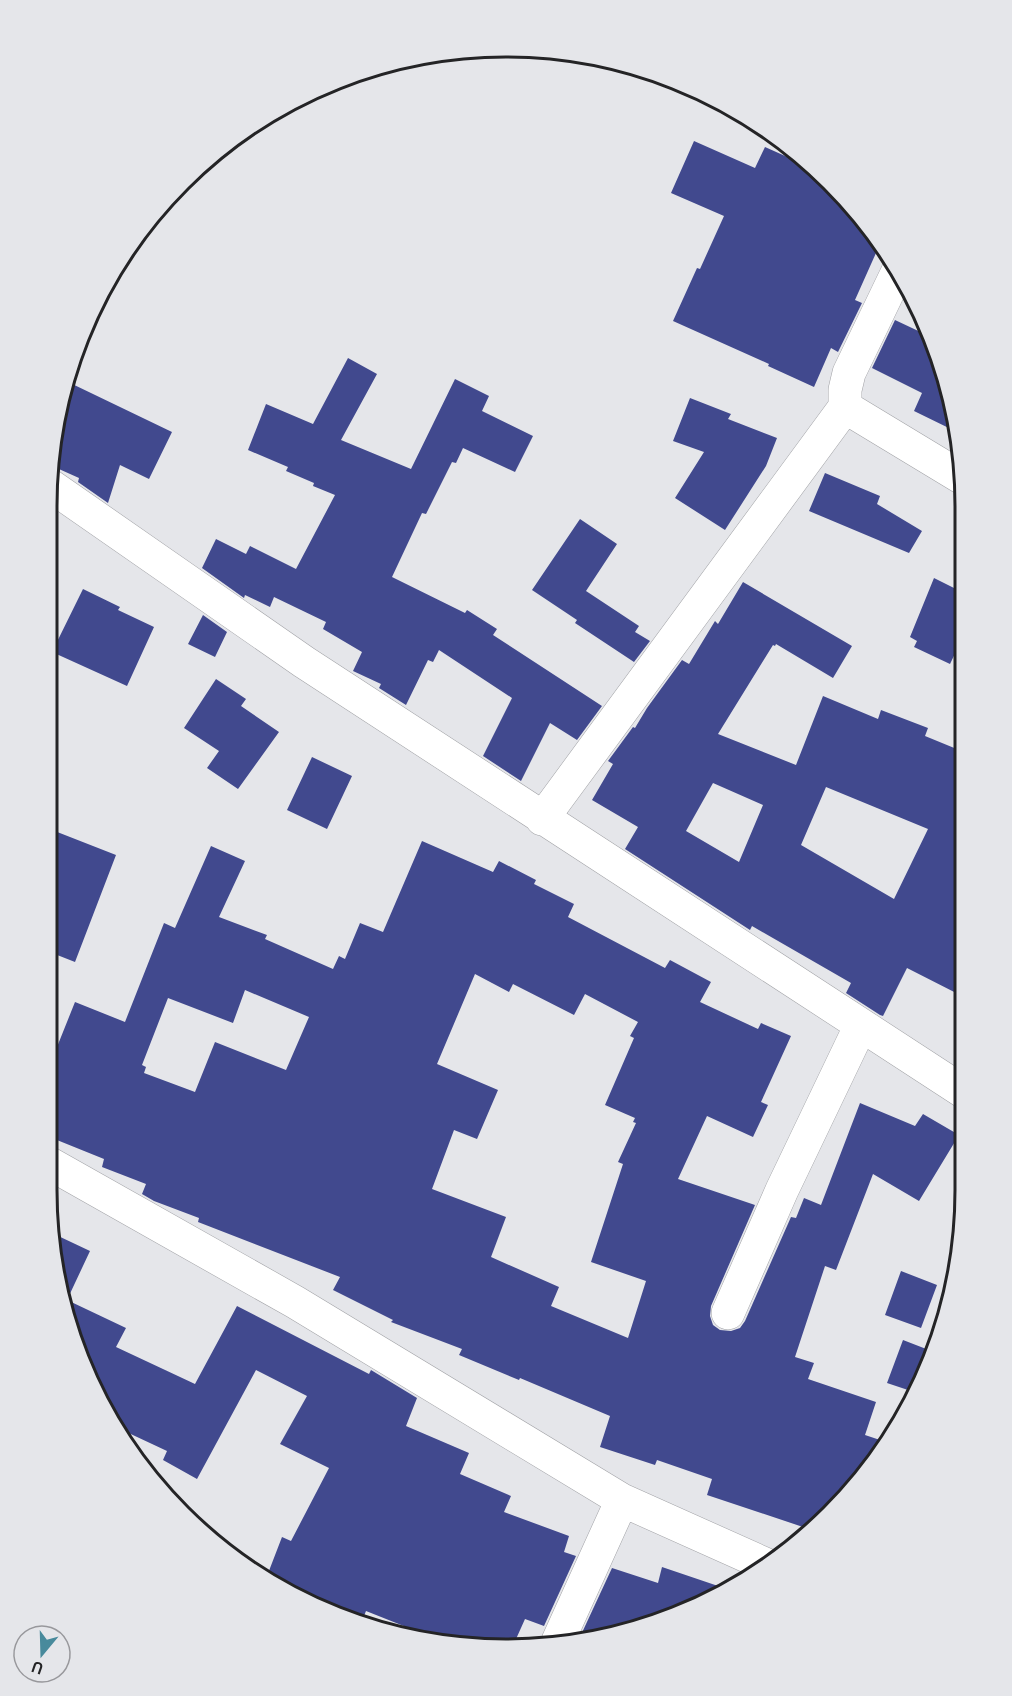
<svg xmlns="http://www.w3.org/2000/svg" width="1012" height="1696" font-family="'Space Grotesk',sans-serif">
	<rect width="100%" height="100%" fill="#e5e6ea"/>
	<!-- building -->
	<path fill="#41498e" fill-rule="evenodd" d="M694,141L755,168L765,147L812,168L851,203L880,244L855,300L862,303L838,352L831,348L814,387L768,366L769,364L673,321L697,268L700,269L724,216L671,193Z
		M895,320L929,336L950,387L957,432L914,411L922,393L872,368Z
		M348,358L377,374L341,440L411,469L455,379L489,396L482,411L533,436L515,472L463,448L456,463L452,462L426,514L422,513L392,577L465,613L467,610L497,629L493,635L602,706L577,740L550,723L521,781L483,756L512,698L439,650L433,662L428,660L406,705L379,688L381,684L353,671L362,652L323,629L326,622L274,597L270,607L245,595L244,598L202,568L216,539L246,554L250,546L296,569L335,495L313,486L314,483L286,471L288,467L248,450L266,404L313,424Z
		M66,381L172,432L149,479L120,465L108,503L78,482L79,478L50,465Z
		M690,398L731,414L728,419L777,438L766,466L725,530L675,498L704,452L673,441Z
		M825,473L880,496L877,504L922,531L909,553L809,511Z
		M580,519L617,544L586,591L639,626L635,632L650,641L634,662L575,623L577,620L532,590Z
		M934,578L964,593V635L950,664L914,647L917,641L910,637Z
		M743,582L852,646L833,678L776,644L775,646L773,645L718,734L796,765L823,696L878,719L881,710L928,728L925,736L964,752V997L907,968L883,1016L880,1015L846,993L851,983L752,926L750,930L625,849L638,827L592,800L613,764L608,761L633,727L635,728L647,708L682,660L689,664L715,621L718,624ZM713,783L763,805L739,862L686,831ZM826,787L928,829L894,899L801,845Z
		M83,589L120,607L118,610L154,627L127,686L52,652Z
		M203,615L227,632L215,657L188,644Z
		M216,679L246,699L241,706L279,732L238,789L207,768L219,751L184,728Z
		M312,757L352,776L327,829L287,810Z
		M47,828L116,855L75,962L47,951V908L56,884L47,881Z
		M422,841L493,872L499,861L536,880L534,884L574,904L568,917L665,968L670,960L711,982L700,1002L758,1029L761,1023L791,1036L761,1102L768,1105L753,1137L707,1116L678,1179L755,1205L711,1306L710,1316L713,1325L720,1330L731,1331L740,1328L745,1321L791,1217L796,1218L804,1198L821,1205L860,1103L915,1126L923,1114L959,1135L919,1201L873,1174L836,1270L825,1266L795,1357L814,1363L808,1379L876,1402L865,1435L889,1443L809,1529L707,1495L712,1479L657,1460L655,1465L600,1447L610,1416L520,1378L519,1380L459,1355L462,1349L391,1322L393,1320L333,1290L340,1277L198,1222L199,1218L154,1201L142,1194L146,1184L102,1167L104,1159L47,1136V1072L75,1002L125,1022L164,923L175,928L211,846L245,861L219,917L267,935L265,939L333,969L339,956L345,959L360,923L383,932ZM475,974L509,992L513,984L574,1015L585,994L638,1022L630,1036L634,1038L605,1105L635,1118L633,1122L636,1123L618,1162L623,1164L591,1262L646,1281L628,1338L551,1306L559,1287L491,1257L506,1217L432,1189L454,1130L477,1139L498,1090L437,1064ZM245,990L309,1017L286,1070L215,1042L195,1092L144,1073L146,1067L142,1065L168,998L233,1023Z
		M54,1234L90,1251L67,1300L126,1328L116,1347L195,1384L237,1306L369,1374L371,1370L417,1398L406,1426L469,1453L460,1474L511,1496L504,1512L569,1536L564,1552L576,1556L544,1626L525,1619L512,1648L506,1649L434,1638L366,1611L360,1626L359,1625L267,1576L282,1537L291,1541L329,1468L280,1444L307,1396L256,1370L197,1479L163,1460L167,1451L120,1429L71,1337Z
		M901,1271L937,1285L921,1328L885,1315Z
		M903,1340L934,1352L914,1392L887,1383Z
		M662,1567L724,1588L653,1625L580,1637L612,1568L658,1583Z"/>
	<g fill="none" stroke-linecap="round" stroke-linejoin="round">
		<defs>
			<path id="minor" d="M899,269L849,373L845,390V407L964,479
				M48,484L304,662L964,1092
				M542,819L845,407
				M47,1162L295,1302L622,1500L767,1565
				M728,1313L782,1190L861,1025
				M558,1641L622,1500"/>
		</defs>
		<!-- minor casing -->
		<use href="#minor" stroke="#a2a3a7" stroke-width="34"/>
		<!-- minor -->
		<use href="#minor" stroke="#fff" stroke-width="33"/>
	</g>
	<!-- crop -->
	<path d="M0 0H1012V1696H0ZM506 57H506A449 449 0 0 1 955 506V1190A449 449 0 0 1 506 1639H506A449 449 0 0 1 57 1190V506A449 449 0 0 1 506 57Z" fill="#e5e6ea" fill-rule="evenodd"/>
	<path fill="none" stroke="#242426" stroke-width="3" d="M506 57H506A449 449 0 0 1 955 506V1190A449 449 0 0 1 506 1639H506A449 449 0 0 1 57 1190V506A449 449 0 0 1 506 57Z"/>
	<!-- north arrow -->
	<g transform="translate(42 1654) rotate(199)"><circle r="28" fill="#e5e6ea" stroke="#98989c" stroke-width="1.5"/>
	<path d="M0-4.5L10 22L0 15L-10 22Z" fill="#488a9c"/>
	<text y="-9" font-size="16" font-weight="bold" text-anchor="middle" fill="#242426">U</text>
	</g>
</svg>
